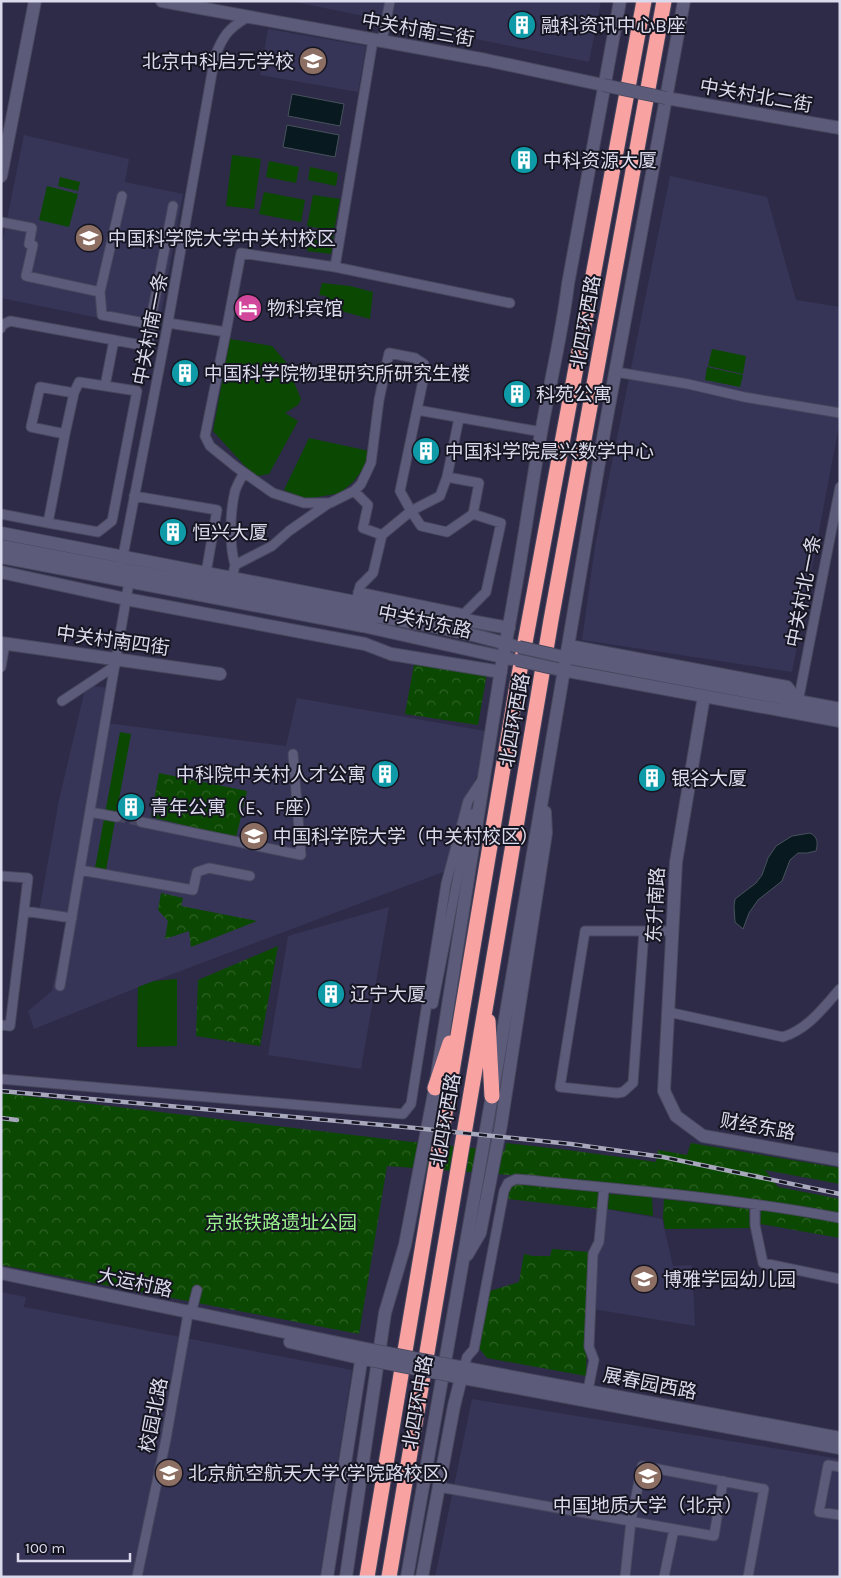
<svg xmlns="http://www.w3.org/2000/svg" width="841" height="1578" font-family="Karla,'Noto Sans SC',sans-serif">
	<defs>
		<pattern id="forest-crowns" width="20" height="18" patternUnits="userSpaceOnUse" patternTransform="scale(1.25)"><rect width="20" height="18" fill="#0b4801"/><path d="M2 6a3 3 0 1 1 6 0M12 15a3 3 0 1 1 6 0" fill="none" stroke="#2e6226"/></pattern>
	</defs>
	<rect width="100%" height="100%" fill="#2d2b47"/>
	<!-- built -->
	<path fill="#373557" d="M290,1H601L589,62Z
		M268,29L366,46L358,92L260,75Z
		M24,135L129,159L125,182L183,194L159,325L143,327L1,298V249Z
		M670,176L767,197L796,300L840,307V421L792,672L582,640L595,546Z
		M86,685L108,688L101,724H114L286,746L297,698L485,731L478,774L464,802L446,871L154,981L34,1029L28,1011L52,991L67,918L39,912L59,800Z
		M389,907L361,1069L268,1055L288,936Z
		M606,1209L662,1219L673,1266L692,1265L695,1326L593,1309L597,1254Z
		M1,1292L26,1297L24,1307L352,1370L320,1577H1Z
		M472,1399L840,1459V1577H435Z"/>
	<!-- grass -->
	<path fill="#0b4801" d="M232,155L261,159L254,209L226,206Z
		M269,161L299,167L296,183L266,177Z
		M310,167L338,173L336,186L308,180Z
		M60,177L80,182L78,191L58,186Z
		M47,186L78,194L69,227L39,220Z
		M264,192L305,200L301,222L259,214Z
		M313,195L340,199L334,231L307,226Z
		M310,230L334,233L331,254L307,251Z
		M322,283L350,286L373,292L370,319L327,307L326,296L319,295Z
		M230,339L272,346L285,361L301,399L298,405L285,413L298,421L269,474L257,476L244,465L213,431Z
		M712,349L746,356L743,374L708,366Z
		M707,367L743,375L740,387L705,380Z
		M309,438L374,452V455L353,482L340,493L307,499L284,490Z
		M120,732L131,734L106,870L95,868Z
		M177,979V1046L137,1047L138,987L154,981Z
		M609,1194L652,1197L653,1216L608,1209Z"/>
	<!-- forest -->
	<path fill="url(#forest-crowns)" d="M415,659L487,673L478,725L405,714Z
		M159,773L247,791L236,838L151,817Z
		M161,893L183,898L181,906L257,921L191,947L189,931L165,939L168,921L158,910Z
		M278,946L260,1046L196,1036L198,980Z
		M1,1093L403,1141L505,1151L506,1143L568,1150L656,1162L658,1150L687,1155L691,1143L840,1168V1184L765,1170L778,1187L840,1199V1215C691,1186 538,1177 387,1166L359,1334L1,1265Z
		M519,1182L598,1191L597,1209L507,1199L510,1187Z
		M664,1199L749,1209L750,1228L665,1229L663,1217Z
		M761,1209L840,1223V1238L760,1224Z
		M552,1249L589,1252L586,1376L487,1358L478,1347L490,1291L519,1282L524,1254L533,1256H550Z"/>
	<!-- water -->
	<path fill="#091920" stroke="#48535d" d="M292,94L344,104L340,126L288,116Z
		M287,125L339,135L335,157L283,147Z
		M810,833C818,837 818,843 816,851L807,853H798L790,860L782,881L758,900L749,913L743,929L735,922L734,906L735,899L756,883L762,875L768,858L776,846L792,836Z"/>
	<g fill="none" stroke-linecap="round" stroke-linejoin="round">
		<!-- street-tunnel -->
		<path stroke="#474560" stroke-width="9" stroke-dasharray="9 4.5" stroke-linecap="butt" d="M117,817L141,822"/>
		<defs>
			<path id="street" d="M382,41L390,1
				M1,222L32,228L29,244L33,245L26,276L100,292
				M335,267L510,303
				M168,323L226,332L241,253L335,267L373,40
				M150,324L173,206
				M1,328L2,325L10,321L114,340
				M226,332L205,436L210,446L236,467L273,493L304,503H330L354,491L361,484L371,463L379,400L389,353L415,358L424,364V376L400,491L411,511L382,535L373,573L360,586L356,602
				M616,372L688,384L744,397L840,413
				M417,410L542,432
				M65,434L74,393
				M447,477L440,496L411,511L421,526L447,532L473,514
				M354,491L368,505L363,528L382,535
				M134,496L217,510L206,573
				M1,514L48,523L65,434L31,427L40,387L74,393L79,382L105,386
				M48,523L98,532L112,521L137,391L105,386L114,340L146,346C151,339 151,332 150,324L102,315L100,292L122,196
				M122,561L167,328L215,56C223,36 228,29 246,18
				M235,565C229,544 230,512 235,491C237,485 241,478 244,473
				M231,583L235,565L272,546L289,531L329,503
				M358,592L464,614L486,592L501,523L473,514L479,483L447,477L459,418
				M1,667L5,643
				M62,701L115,666
				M798,702L840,487
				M90,812L117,817
				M141,822L301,855L293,754
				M80,870L193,890L197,872L209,868L250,876
				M1,876L28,878L24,911L72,918
				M644,931L633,1083L623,1092L617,1093L560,1087L585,931H672
				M60,986L129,582
				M433,1004L470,815L479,811
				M668,1012L783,1037C808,1029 823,1008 840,989
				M1,1025L10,1026L24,911
				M1,1079L403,1114L411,1104L446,884L468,801L482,780
				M755,1205V1225L763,1263L840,1279
				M464,1368L467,1357L474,1349L504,1191L508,1183L516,1179C624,1189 733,1198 840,1218
				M588,1390L594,1360L589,1347L593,1254L599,1242L604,1188
				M840,1467L828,1465L819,1512L840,1515
				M439,1487L714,1536L723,1481
				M137,1577L166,1439L187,1320L188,1313L193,1306L197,1290
				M625,1577L631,1521L642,1466L764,1489L748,1577
				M664,1577L674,1529"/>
			<path id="secondary" d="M162,1L486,60L603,85
				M666,98L840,128
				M1,176L35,1
				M1,533L371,605L399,608L509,628
				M1,546L358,614C411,621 463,631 514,646
				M1,557L363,626L511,659
				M1,572L126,599L365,644L391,654L501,672
				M1,643L220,674
				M569,646L787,687L798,702
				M560,656L840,709
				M557,669L840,721
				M704,696L676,862L664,1091L676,1116L703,1136L840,1160
				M467,1255L480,1233L501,1125L546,833L545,812
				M1,1273L372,1350
				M290,1342L368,1360
				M454,1366L840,1438
				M453,1376L840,1448
				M327,1577L363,1349
				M346,1577L385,1313L405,1245L435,1088L503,657C518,583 528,508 541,433C550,383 562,334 568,284L620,1
				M407,1577L492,1096L604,433L684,1
				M422,1577L454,1406L463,1370"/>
			<path id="highway" d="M488,1021L492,1096
				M435,1088L450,1043
				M367,1577L516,691L644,1
				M389,1577L551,620L664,1"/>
		</defs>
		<!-- street casing -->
		<use href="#street" stroke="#48475e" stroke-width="11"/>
		<!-- secondary casing -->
		<use href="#secondary" stroke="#48475e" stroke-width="14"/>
		<!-- highway casing -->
		<use href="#highway" stroke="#48475e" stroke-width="17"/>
		<!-- street -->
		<use href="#street" stroke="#5c5b7a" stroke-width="9"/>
		<!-- secondary -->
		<use href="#secondary" stroke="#5c5b7a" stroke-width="12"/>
		<!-- highway -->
		<use href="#highway" stroke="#f8a3a2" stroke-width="15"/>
		<defs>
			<path id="rail" d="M1,1091L405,1127L571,1144L663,1157L840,1194
				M1,1118L17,1120"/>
		</defs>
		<!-- rail casing -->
		<use href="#rail" stroke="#a8a8bd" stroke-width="4.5"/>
		<!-- rail -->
		<use href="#rail" stroke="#161622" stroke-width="2.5" stroke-dasharray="8" stroke-linecap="butt"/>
		<defs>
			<path id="secondary-bridge" d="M603,85L666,98
				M519,647L559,656
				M517,660L557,669
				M372,1350L454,1366
				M370,1360L453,1376"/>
		</defs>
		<!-- secondary-bridge casing -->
		<use href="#secondary-bridge" stroke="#48475e" stroke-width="14" stroke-linecap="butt"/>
		<!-- secondary-bridge -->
		<use href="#secondary-bridge" stroke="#5c5b7a" stroke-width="12"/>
	</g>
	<!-- icons -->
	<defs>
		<symbol id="building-disc" viewBox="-11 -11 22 22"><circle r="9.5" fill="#0f9aa8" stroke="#161622"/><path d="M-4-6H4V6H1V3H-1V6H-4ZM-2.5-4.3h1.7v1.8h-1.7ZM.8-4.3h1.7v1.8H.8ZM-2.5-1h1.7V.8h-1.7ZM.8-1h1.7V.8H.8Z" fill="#fff"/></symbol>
		<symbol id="school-disc" viewBox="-11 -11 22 22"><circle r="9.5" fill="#8d6e63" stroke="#161622"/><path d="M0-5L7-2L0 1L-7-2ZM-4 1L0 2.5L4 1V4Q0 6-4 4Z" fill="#fff"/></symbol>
		<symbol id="university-disc" viewBox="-11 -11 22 22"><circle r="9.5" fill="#8d6e63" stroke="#161622"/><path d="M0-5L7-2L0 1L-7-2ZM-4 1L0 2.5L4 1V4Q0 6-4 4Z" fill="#fff"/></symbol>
		<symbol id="hotel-disc" viewBox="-11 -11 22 22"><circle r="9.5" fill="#d1479c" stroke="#161622"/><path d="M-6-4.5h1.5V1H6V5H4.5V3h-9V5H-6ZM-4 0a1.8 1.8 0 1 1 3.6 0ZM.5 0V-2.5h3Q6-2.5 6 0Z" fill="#fff"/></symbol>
	</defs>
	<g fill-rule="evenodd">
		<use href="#building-disc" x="506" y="9" width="32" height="32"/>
		<use href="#school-disc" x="297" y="45" width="32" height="32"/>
		<use href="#building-disc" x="508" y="144" width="32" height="32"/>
		<use href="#university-disc" x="73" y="222" width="32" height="32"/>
		<use href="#hotel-disc" x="232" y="292" width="32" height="32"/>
		<use href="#building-disc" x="169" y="357" width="32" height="32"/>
		<use href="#building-disc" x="501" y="378" width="32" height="32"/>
		<use href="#building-disc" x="410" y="435" width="32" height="32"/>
		<use href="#building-disc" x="157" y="516" width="32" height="32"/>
		<use href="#building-disc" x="369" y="758" width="32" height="32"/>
		<use href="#building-disc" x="636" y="762" width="32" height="32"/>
		<use href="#building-disc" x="115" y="791" width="32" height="32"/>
		<use href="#university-disc" x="238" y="820" width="32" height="32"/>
		<use href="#building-disc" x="315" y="978" width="32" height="32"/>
		<use href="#school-disc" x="628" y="1263" width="32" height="32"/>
		<use href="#university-disc" x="153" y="1457" width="32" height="32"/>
		<use href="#university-disc" x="632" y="1460" width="32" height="32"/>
	</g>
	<g text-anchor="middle" stroke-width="4" stroke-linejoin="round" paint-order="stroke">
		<!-- poi labels -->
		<g font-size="19" fill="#dadaec" stroke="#161622" text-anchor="start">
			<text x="541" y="32">融科资讯中心B座</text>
			<text x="294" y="68" text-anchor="end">北京中科启元学校</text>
			<text x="543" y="167">中科资源大厦</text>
			<text x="108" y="245">中国科学院大学中关村校区</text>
			<text x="267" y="315">物科宾馆</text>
			<text x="204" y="380">中国科学院物理研究所研究生楼</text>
			<text x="536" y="401">科苑公寓</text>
			<text x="445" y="458">中国科学院晨兴数学中心</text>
			<text x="192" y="539">恒兴大厦</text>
			<text x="366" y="781" text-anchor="end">中科院中关村人才公寓</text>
			<text x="671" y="785">银谷大厦</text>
			<text x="150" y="814">青年公寓（E、F座）</text>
			<text x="273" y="843">中国科学院大学（中关村校区）</text>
			<text x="350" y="1001">辽宁大厦</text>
			<text x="663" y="1286">博雅学园幼儿园</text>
			<text x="188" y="1480">北京航空航天大学(学院路校区)</text>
			<text x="648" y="1512" text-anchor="middle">中国地质大学（北京）</text>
		</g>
		<!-- street labels -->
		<g font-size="19" fill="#dadaec" stroke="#161622">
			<text transform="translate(418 29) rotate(10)" y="7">中关村南三街</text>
			<text transform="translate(756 95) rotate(10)" y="7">中关村北二街</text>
			<text transform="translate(585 322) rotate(-80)" y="7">北四环西路</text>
			<text transform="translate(150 329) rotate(-79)" y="7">中关村南一条</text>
			<text transform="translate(803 591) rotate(-79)" y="7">中关村北一条</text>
			<text transform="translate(425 621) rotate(12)" y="7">中关村东路</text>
			<text transform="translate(113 640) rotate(8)" y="7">中关村南四街</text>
			<text transform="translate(514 720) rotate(-80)" y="7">北四环西路</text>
			<text transform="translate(655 905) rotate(-87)" y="7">东升南路</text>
			<text transform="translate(445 1120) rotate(-80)" y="7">北四环西路</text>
			<text transform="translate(758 1126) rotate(10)" y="7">财经东路</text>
			<text transform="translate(135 1282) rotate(12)" y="7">大运村路</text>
			<text transform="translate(650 1383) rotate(11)" y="7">展春园西路</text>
			<text transform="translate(417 1402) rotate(-80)" y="7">北四环中路</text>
			<text transform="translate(153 1415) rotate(-79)" y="7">校园北路</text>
		</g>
		<!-- park labels -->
		<g font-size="19" fill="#9bf38d" stroke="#161622">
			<text x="281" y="1229">京张铁路遗址公园</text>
		</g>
	</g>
	<!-- border -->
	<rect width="841" height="1578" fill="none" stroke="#dadaec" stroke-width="5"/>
	<!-- scale -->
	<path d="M18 1553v8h112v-8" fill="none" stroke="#dadaec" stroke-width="2.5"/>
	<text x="25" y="1553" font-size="15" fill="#dadaec" stroke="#161622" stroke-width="4" paint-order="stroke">100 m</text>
</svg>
